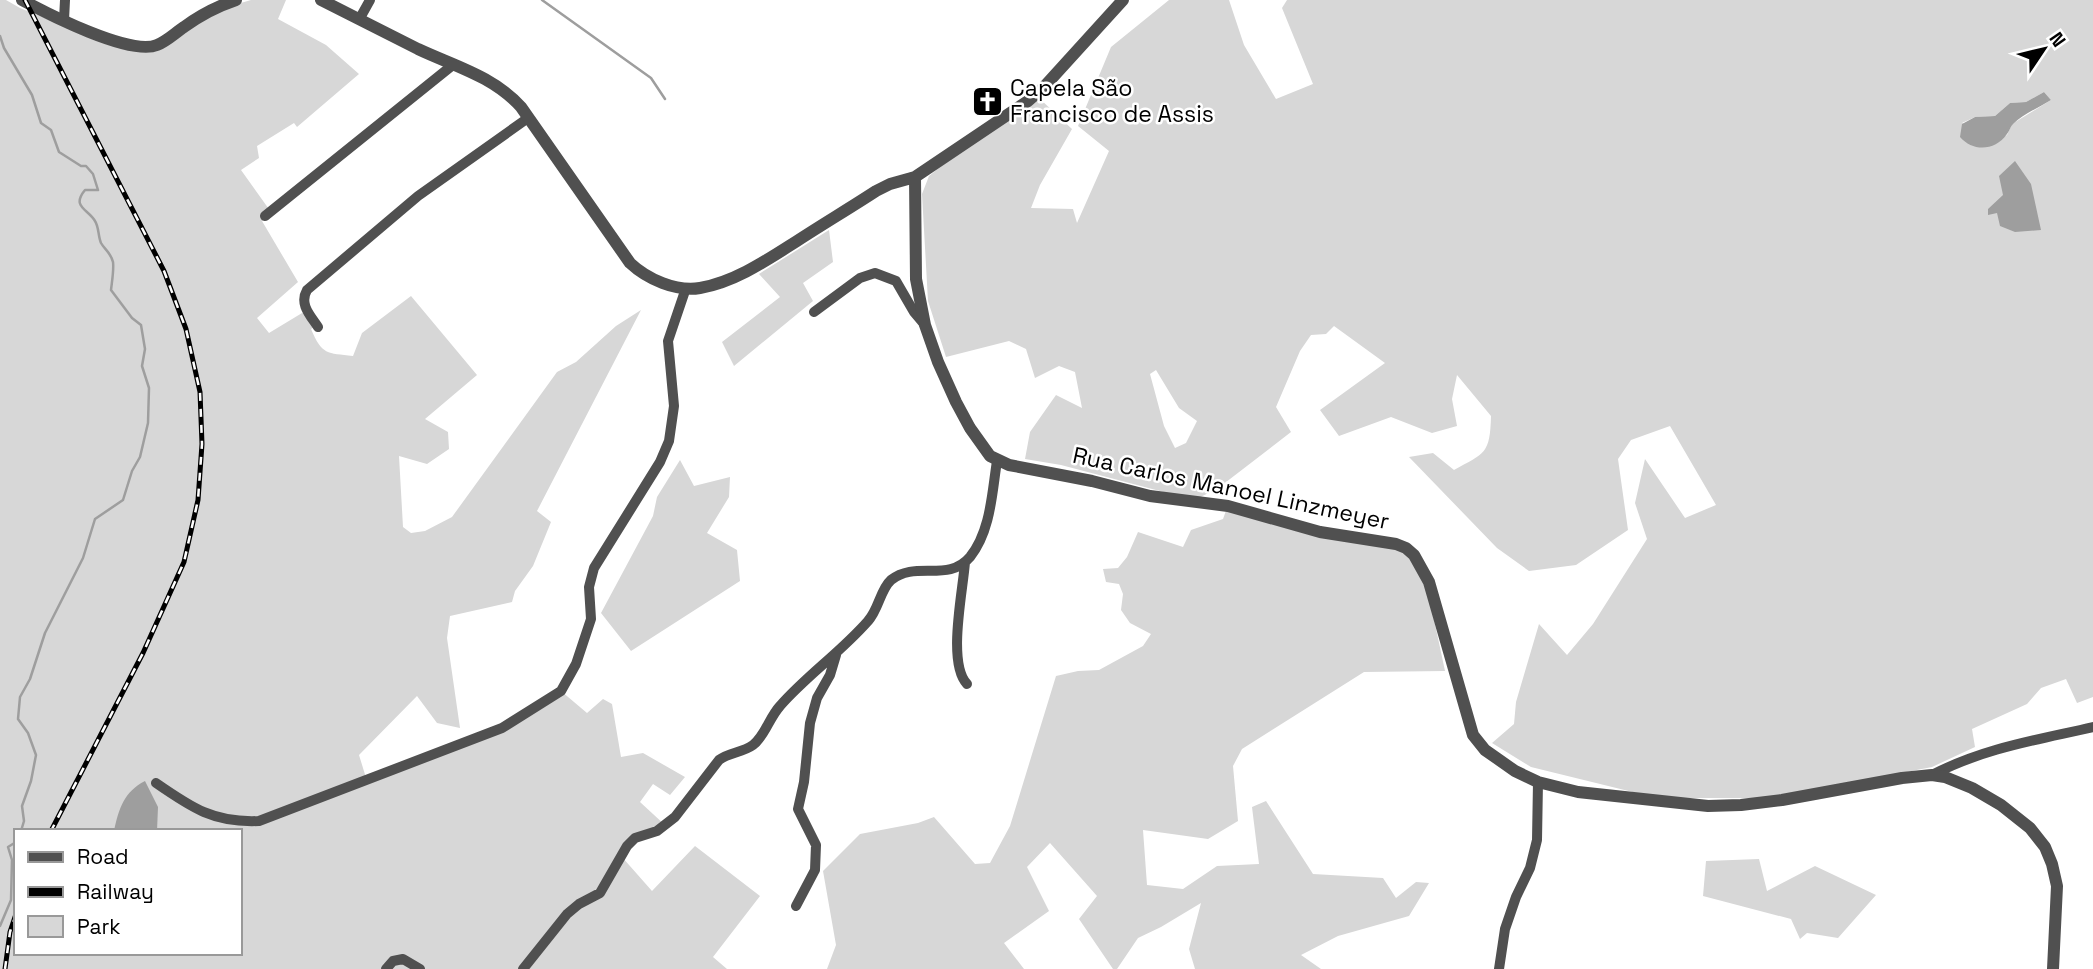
<svg xmlns="http://www.w3.org/2000/svg" width="2093" height="969" font-family="'Space Grotesk',sans-serif">
	<rect width="100%" height="100%" fill="#fff"/>
	<!-- green -->
	<path fill="#d7d7d7" fill-rule="evenodd" d="M0,0H6L20,8L114,46L133,50L234,5L251,0H286L278,19L326,45L359,74L297,127L294,123L257,146L259,158L241,170L271,212L262,221L298,282L257,318L269,333L307,310L317,325L311,329C322,355 327,353 353,356L362,333L411,296L477,375L425,419L448,432L449,449L427,464L399,456L403,527L411,533L425,531L452,517L557,372L576,362L616,326L641,310L537,511L551,522L533,566L515,591L512,602L450,616L447,638L460,728L437,723L417,696L359,755L367,781L502,728L561,691L587,713L603,699L612,704L621,757L643,753L685,777L670,795L653,784L640,802L666,826L635,839L622,857L652,891L695,846L760,896L713,957L727,969H0ZM16,831H240V953H16Z
		M1169,0H1229L1244,45L1276,99L1313,84L1282,8L1287,0H2093V697L2077,703L2066,679L2041,688L2027,704L1972,729L1975,747L1932,767L1773,798H1657L1531,767L1492,743L1514,724L1516,702L1539,624L1567,655L1593,624L1647,539L1635,503L1645,459L1685,518L1716,505L1670,426L1631,440L1618,459L1628,530L1576,565L1529,571L1497,548L1409,457L1433,453L1454,470C1485,453 1490,454 1491,416L1457,375L1452,399L1457,426L1432,433L1391,417L1339,436L1320,410L1385,363L1334,326L1326,334L1311,335L1300,351L1276,407L1291,432L1217,489L1194,500L1061,465L1025,459L1030,432L1056,395L1082,408L1075,372L1059,366L1035,378L1026,349L1009,341L946,357L928,301L922,194L929,176L940,167L1039,98L1072,129L1040,185L1031,208L1073,209L1077,223L1109,151L1078,126L1111,47ZM2044,92L2051,100L2012,124L2007,135L1999,140L1962,123L1975,117L1995,116L2010,103L2026,102ZM1156,370L1179,408L1197,421L1186,443L1175,448L1164,426L1150,374Z
		M829,230L833,262L803,283L813,301L734,366L722,342L780,297L759,274Z
		M680,460L694,486L730,477L729,497L707,533L737,550L740,581L631,651L601,613L653,516L657,497Z
		M1227,508L1404,550L1420,571L1432,610L1445,671L1364,672L1242,749L1233,766L1238,821L1208,839L1143,830L1147,885L1183,889L1217,866L1259,864L1252,807L1266,801L1313,874L1383,878L1396,898L1416,882L1429,883L1409,916L1338,936L1301,955L1321,969H1195L1189,949L1201,903L1161,927L1138,938L1117,969H1113L1079,919L1097,896L1050,843L1027,867L1049,911L1004,943L1024,969H827L836,945L823,871L860,834L918,823L934,817L975,864L990,863L1010,826L1056,676L1078,671L1099,670L1143,646L1151,634L1130,623L1121,610L1123,594L1119,584L1106,582L1103,569L1118,568L1127,557L1138,532L1183,547L1191,530L1223,519Z
		M1759,859L1767,891L1815,866L1876,895L1838,938L1807,933L1800,939L1791,919L1703,896L1706,861Z"/>
	<!-- water -->
	<path fill="#9e9e9e" d="M2044,92L2051,100C2040,107 2023,114 2013,124C2010,127 2010,130 2007,134C1995,151 1973,152 1960,137L1962,124L1975,117L1995,116L2010,103L2026,102Z
		M2015,161L2031,184L2041,230L2015,232L2000,226L1997,213L1988,215V209L2003,195L1999,176Z
		M145,781L158,807L157,831H114C119,808 124,792 145,781Z"/>
	<g fill="none" stroke-linecap="round" stroke-linejoin="round">
		<!-- stream -->
		<path stroke="#9e9e9e" stroke-width="2.5" d="M542,0L651,78L665,99
			M0,36L4,48L32,95L41,123L51,130L59,152L81,166H86L93,174L98,190H85C71,207 88,209 95,221C99,227 98,236 101,243C105,250 111,253 113,262C114,270 112,281 111,290L132,318L141,325L145,349L142,366L149,388L148,423L140,457L132,471L123,500L95,519L83,558L45,633L30,679L20,697L18,719L28,733L36,755L31,781L22,806L24,821L21,831
			M0,926L11,900L12,860L8,847L16,842"/>
		<!-- minor -->
		<path stroke="#505050" stroke-width="10" d="M360,18L370,0
			M64,20L65,0
			M265,216L454,64
			M814,312L860,278L875,273L896,281L914,312L925,325
			M318,327C310,315 299,304 307,290L418,196L528,118
			M965,562C963,591 947,663 967,684
			M1932,775C1984,748 2037,740 2093,727
			M156,783C192,808 214,823 259,821L502,728L561,691L576,664L591,619L589,587L594,568L660,462L669,441L674,406L668,341L686,288
			M796,906L815,870L816,845L798,809L804,782L810,723L817,698L830,675L836,655
			M386,969L393,961L403,959L420,969
			M523,969L567,914L579,904L600,893L627,846L635,838L657,831L675,817L719,760C729,752 742,753 753,745C765,736 769,718 780,706C806,676 841,652 868,621C879,609 880,590 891,580C916,560 948,583 970,557C991,531 992,492 997,461
			M1499,969L1505,929L1516,897L1530,868L1537,840L1538,782"/>
		<!-- tertiary -->
		<path stroke="#505050" stroke-width="12" d="M22,0C48,14 130,56 157,45C167,41 175,33 184,27C199,16 218,6 236,0
			M321,0C353,16 386,33 418,49C454,66 493,76 521,107L630,263C647,279 676,292 700,288C735,282 767,260 797,241C823,224 850,208 876,191L890,184L915,177L1028,101L1043,88L1123,0
			M915,177L916,279L925,325L938,362L956,402L970,428L990,456L1009,465L1092,481L1150,496L1228,506L1320,532L1396,544L1406,548L1414,555L1429,582L1473,735L1485,750L1515,771L1538,782L1578,792L1708,806L1741,805L1782,800L1902,778L1932,775L1945,777L1972,788L2001,805L2030,828L2045,847L2052,864L2057,886L2053,969"/>
		<defs>
			<path id="rail" d="M25,0L164,271L186,329L200,392L202,444L198,500L184,562L143,653L51,831
				M5,969L10,932L16,914"/>
		</defs>
		<!-- rail casing -->
		<use href="#rail" stroke="#000" stroke-width="5"/>
		<!-- rail -->
		<use href="#rail" stroke="#fff" stroke-width="2.5" stroke-dasharray="8" stroke-linecap="butt"/>
	</g>
	<!-- icons -->
	<defs>
		<symbol id="church-square" viewBox="-11 -11 22 22"><rect x="-9" y="-9" width="18" height="18" rx="4" fill="#000" stroke="#fff"/><path d="M-1.2-6h2.4v3.5h3.3v2.4h-3.3V6h-2.4V-.1h-3.3v-2.4h3.3Z" fill="#fff"/></symbol>
	</defs>
	<g fill-rule="evenodd">
		<use href="#church-square" x="970" y="84" width="35" height="35"/>
	</g>
	<g text-anchor="middle" stroke-width="5" stroke-linejoin="round" paint-order="stroke">
		<!-- poi labels -->
		<g font-size="23" fill="#000" stroke="#fff" text-anchor="start">
			<text x="1010" y="96">Capela São<tspan x="1010" dy="26">Francisco de Assis</tspan></text>
		</g>
		<!-- street labels -->
		<g font-size="23" fill="#000" stroke="#fff">
			<text transform="translate(1231 488) rotate(12)" y="8">Rua Carlos Manoel Linzmeyer</text>
		</g>
	</g>
	<!-- legend -->
	<rect x="14" y="829" width="228" height="126" fill="#ffffff" stroke="#999999" stroke-width="2"/>
	<rect x="28" y="852" width="35" height="10" fill="#505050" stroke="#999999" stroke-width="2"/>
	<text x="77" y="864" font-size="21" fill="#000000">Road</text>
	<rect x="28" y="887" width="35" height="10" fill="#000000" stroke="#999999" stroke-width="2"/>
	<text x="77" y="899" font-size="21" fill="#000000">Railway</text>
	<rect x="28" y="916" width="35" height="21" fill="#d7d7d7" stroke="#999999" stroke-width="2"/>
	<text x="77" y="934" font-size="21" fill="#000000">Park</text>
	<!-- north arrow -->
	<g transform="translate(2044 49) rotate(55)" stroke="#ffffff" stroke-width="5" paint-order="stroke">
	<path d="M0-5L12 26L0 18L-12 26Z" fill="#000000"/>
	<text y="-10" font-size="19" font-weight="bold" text-anchor="middle" fill="#000000">N</text>
	</g>
</svg>
